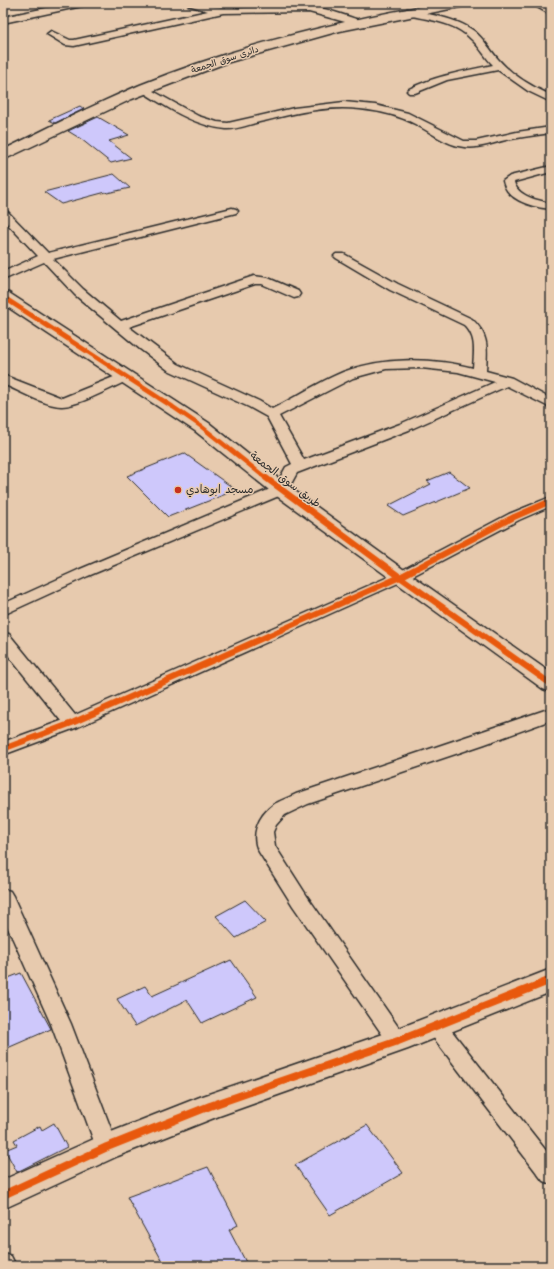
<svg xmlns="http://www.w3.org/2000/svg" width="554" height="1269" font-family="Kalam,'Playpen Sans Arabic',sans-serif">
  <style>
    .building { fill: #cec8fb; stroke: #2b2b2b }
    .lines { fill: none; stroke-linecap: round; stroke-linejoin: round }
    .street-casing { stroke: #2b2b2b; stroke-width: 3 }
    .secondary-casing { stroke: #2b2b2b; stroke-width: 3 }
    .street { fill: #e7caae; fill-rule: evenodd }
    .secondary { fill: #e7caae; fill-rule: evenodd }
    .cycleway-far2-casing { stroke: #e7caae; stroke-width: 6 }
    .cycleway-far1-casing { stroke: #e7caae; stroke-width: 8 }
    .cycleway-casing { stroke: #e7caae; stroke-width: 10 }
    .cycleway-far2 { stroke: #e8590c; stroke-width: 4.5 }
    .cycleway-far1 { stroke: #e8590c; stroke-width: 6 }
    .cycleway { stroke: #e8590c; stroke-width: 8 }
    .poi-dot { fill: #c8321e; stroke: #e7caae; stroke-width: 1.5 }
    .labels { text-anchor: middle; dominant-baseline: central; stroke-width: 3; stroke-linejoin: round; paint-order: stroke }
    .far-street-label { font-size: 9px; fill: #2b2b2b; stroke: #e7caae }
    .street-label { font-size: 11px; fill: #2b2b2b; stroke: #e7caae }
    .poi-label { font-size: 11px; fill: #2b2b2b; stroke: #e7caae; text-anchor: start }
  </style>
  <rect width="100%" height="100%" fill="#e7caae"/>
  <filter id="ink" filterUnits="userSpaceOnUse"><feTurbulence type="fractalNoise" baseFrequency=".025" numOctaves="2"/><feDisplacementMap in="SourceGraphic" scale="8" xChannelSelector="R" yChannelSelector="G"/><feConvolveMatrix kernelMatrix="1 2 1 2 8 2 1 2 1" color-interpolation-filters="sRGB"/></filter>
  <g filter="url(#ink)">
    <g class="building">
      <path d="M80,106L84,109L55,123L49,120Z"/>
      <path d="M98,117L129,135L109,141L131,158L111,163L81,139L68,131Z"/>
      <path d="M114,174L130,188L107,193L106,192L61,204L44,192Z"/>
      <path d="M184,453L236,490L168,517L127,476Z"/>
      <path d="M449,472L470,488L403,516L388,506L431,484L427,481Z"/>
      <path d="M245,900L266,922L236,938L216,916Z"/>
      <path d="M231,960L257,997L202,1023L187,1000L135,1026L117,999L145,986L152,996Z"/>
      <path d="M21,973L51,1029L3,1050V980Z"/>
      <path d="M54,1123L67,1147L17,1172L5,1150L17,1145L14,1140L40,1126L42,1130Z"/>
      <path d="M367,1125L403,1173L330,1215L295,1165Z"/>
      <path d="M208,1167L238,1225L229,1230L248,1266H165L127,1197Z"/>
    </g>
    <g class="lines">
      <defs>
        <g id="street">
          <path d="M70,3H86L82,6L3,23V17Z"/>
          <path d="M187,3C202,3 217,8 232,8C258,9 283,4 309,6C326,8 343,15 359,20L360,22L356,25L309,12L223,13L74,46L65,45L47,34L51,31L70,40H74L208,11L188,5Z"/>
          <path d="M530,3H541L551,9V15Z"/>
          <path d="M407,9C429,15 455,17 474,31C484,39 490,50 498,59C512,75 532,87 551,95V102L528,91L498,70L447,80L415,93H409L407,91L409,89C435,76 464,71 493,65C485,57 480,47 471,39C454,21 426,20 404,14L403,12Z"/>
          <path d="M144,86L198,116L217,122L228,123L294,108L344,102L375,105L408,113L464,141H476L517,132L551,127V133C536,135 521,137 506,140C492,143 479,149 464,147C446,145 431,132 415,124C398,115 379,111 360,109C328,105 295,113 264,121C252,123 238,130 226,129C194,126 167,107 141,91L139,89Z"/>
          <path d="M551,166V172L514,182C517,196 539,201 551,203V209C533,207 507,201 503,181L510,176Z"/>
          <path d="M232,208L236,209L238,211L236,213L53,259L83,289L121,321L254,276L268,278L298,291L300,294L298,297L294,298L262,284H255L129,327L178,364L259,401L272,409C296,397 319,382 343,372C382,357 433,357 473,368C474,351 477,337 464,325L390,290L336,258L334,256L336,254H344L398,284L472,319C490,336 487,349 486,371L512,378L551,399V408L507,386L409,430L297,473L286,493L88,576L3,615V604L78,570L275,487L286,467L292,464L267,417L249,407L168,370L140,349L75,295L44,262L3,280V272L38,256L3,219V210L7,211L48,253ZM421,368L458,372L495,382L400,424L304,460L279,416L353,378L386,369Z"/>
          <path d="M126,372L131,373L132,376L131,379C115,386 77,407 61,406C43,405 20,391 3,384V375L62,398Z"/>
          <path d="M551,497V506L519,520L405,580L78,727L3,755V742L61,721L3,649V633L9,634L75,715L395,574L509,514Z"/>
          <path d="M551,708V720L485,744L308,804L285,815L276,825L273,832L275,846L307,896L408,1041L405,1047L398,1050L391,1047L293,906L259,852C250,836 258,816 273,805C279,801 288,798 296,794Z"/>
          <path d="M3,889L10,891L13,896L71,1024L118,1147L115,1154L107,1157L99,1154L96,1147L51,1024L3,917Z"/>
          <path d="M437,1018L444,1021L551,1157V1184L543,1181L430,1033L427,1027L430,1021Z"/>
          <path d="M3,1253L11,1256L16,1266H3Z"/>
        </g>
        <g id="secondary">
          <path d="M440,3H466L464,6L460,7L340,31L226,63L132,99L3,160V150C48,128 93,105 140,85C236,46 338,21 440,3Z"/>
          <path d="M3,292L9,293L209,423L288,486L407,572L551,673V692L543,689L274,494L195,431L3,304Z"/>
          <path d="M551,969V992L408,1049L219,1116L118,1156L3,1209V1180L96,1138L200,1097L389,1032Z"/>
        </g>
      </defs>
      <use href="#street" class="street-casing"/>
      <use href="#secondary" class="secondary-casing"/>
      <use href="#street" class="street"/>
      <use href="#secondary" class="secondary"/>
      <defs>
        <path id="cycleway-far2" d="M3,297L173,407L202,427L267,479"/>
        <g id="cycleway-far1">
          <path d="M266,478L400,577L551,684"/>
          <path d="M3,749L72,723L400,577L514,517L551,501"/>
        </g>
        <path id="cycleway" d="M3,1195L107,1147L210,1106L398,1041L551,980"/>
      </defs>
      <use href="#cycleway-far2" class="cycleway-far2-casing"/>
      <use href="#cycleway-far1" class="cycleway-far1-casing"/>
      <use href="#cycleway" class="cycleway-casing"/>
      <use href="#cycleway-far2" class="cycleway-far2"/>
      <use href="#cycleway-far1" class="cycleway-far1"/>
      <use href="#cycleway" class="cycleway"/>
    </g>
  </g>
  <circle class="poi-dot" cx="178" cy="490" r="4"/>
  <g class="labels">
    <g class="far-street-label">
      <text transform="translate(225 60) rotate(-18)">دائرى سوق الجمعة</text>
    </g>
    <g class="street-label">
      <text transform="translate(285 480) rotate(37)">طريق سوق الجمعة</text>
    </g>
    <g class="poi-label">
      <text x="186" y="490">مسجد ابوهادي</text>
    </g>
  </g>
  <rect width="554" height="1269" fill="none" stroke="#e7caae" stroke-width="16"/>
  <rect x="8" y="8" width="538" height="1253" fill="none" stroke="#2b2b2b" stroke-width="1.5" filter="url(#ink)"/>
</svg>
